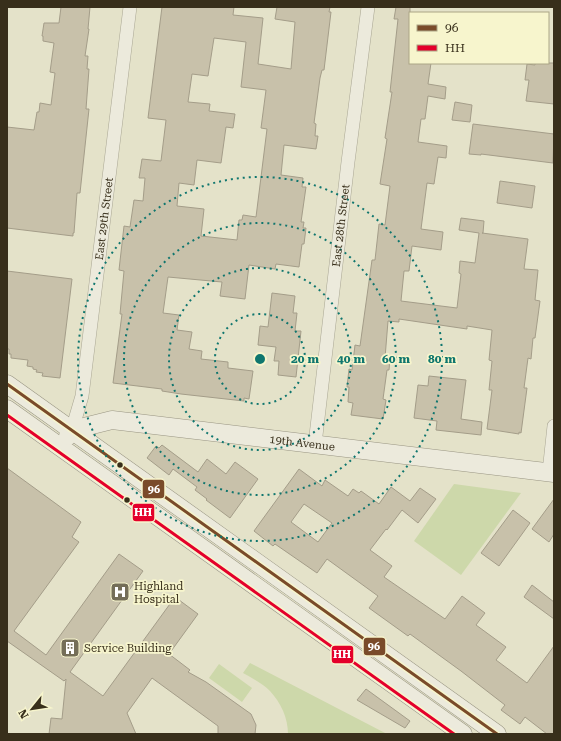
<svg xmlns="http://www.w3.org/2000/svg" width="561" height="741" font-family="'Roboto Serif',serif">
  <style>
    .green { fill: #cdd8aa }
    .building { fill: #c8c1aa; stroke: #a49d89; fill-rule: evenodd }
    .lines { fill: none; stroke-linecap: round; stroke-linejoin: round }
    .street-casing { stroke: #a9a693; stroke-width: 14 }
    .secondary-casing { stroke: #999583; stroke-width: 19 }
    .street { stroke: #eceadc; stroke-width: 13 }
    .secondary { stroke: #eceadc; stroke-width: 18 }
    .bus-1-casing { stroke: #f7f5cd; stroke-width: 6 }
    .bus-2-casing { stroke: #f7f5cd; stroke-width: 6 }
    .bus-1 { stroke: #7a4b2a; stroke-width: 3 }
    .bus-2 { stroke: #e4002b; stroke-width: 3 }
    .ring { fill: none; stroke: #0f766e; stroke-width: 2; stroke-dasharray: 2 4 }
    .bus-dot { fill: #382f1b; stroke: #f7f5cd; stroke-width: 1.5 }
    .labels { text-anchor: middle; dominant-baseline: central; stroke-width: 3.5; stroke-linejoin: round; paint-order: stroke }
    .street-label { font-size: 11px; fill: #382f1b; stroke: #f7f5cd }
    .poi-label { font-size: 11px; fill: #382f1b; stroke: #f7f5cd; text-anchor: start }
    .centre { fill: #0f766e; stroke: #f7f5cd; stroke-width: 2 }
    .ring-label { font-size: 12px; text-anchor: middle; font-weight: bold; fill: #0f766e; stroke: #f7f5cd; stroke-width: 3.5; stroke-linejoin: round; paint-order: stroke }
    .line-badge { stroke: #f7f5cd; stroke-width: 1.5 }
    .badge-label { font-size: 11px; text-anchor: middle; font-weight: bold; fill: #fff }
  </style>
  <rect width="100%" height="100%" fill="#e4e2c9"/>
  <g class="green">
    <path d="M454,484L521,493L461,575L414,541Z"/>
    <path d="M250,663L387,734H288C288,718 281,703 270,691C263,684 252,678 243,673Z"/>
    <path d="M219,664L252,688L242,702L209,678Z"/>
  </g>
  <g class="building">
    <path d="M61,7H90L88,29H89L85,56H88L87,69H89L86,109H89L80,193H77L74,233H73V236L7,228V127L34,130L37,112H39L40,103L51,105L55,73L50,72L54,43L43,41V36H42L44,23H59Z"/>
    <path d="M162,7H234L233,15L263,18L258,64L291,69L295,22L275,19L277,7H330L329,12H331L324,70H322L320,78L314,123L316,124L315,136H318L316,149L284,145L281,175L303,178L302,187H306L301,222H304L303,228H306L304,244H302L299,267L276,264L275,269L249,265L245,299L220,296L222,282L168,277L163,313L179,315L177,330L192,332L189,349L202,351L201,359L228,362V368L253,371L249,399L244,398V401L181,394L162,391V389L113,383L122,314H120L124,271L119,270L124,226L130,227L134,200L143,201L145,178H139L142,159L161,161L166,120L148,118ZM214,38L246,42L241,87L266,90L261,128L267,129L256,217L243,215L242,220H239L237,240L201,236L204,209L177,206L179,183L194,185L197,160L221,163L226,127L233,128L235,114L209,111L210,104L188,102L192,74L208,76Z"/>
    <path d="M396,7H410V63H431L428,84L446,87L445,99L428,96L425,119H421L418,142L447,146L446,158L438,157L434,184L427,183L421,229L443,232L441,250L412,246L409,271H404L401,301L457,308L461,274L459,273L460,261L475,263L479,233L459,230L461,218L484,221L483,233H482L528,239L524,269L538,270L535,300L540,301L535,338H533L531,359L528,358L524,388H527L521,433L519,432V434L487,429L492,390H489L492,361L489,360L492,330L467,326V329L399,319V322L388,321L385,358L390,359L389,370H387L383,399L386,400L383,419L351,415L353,403L348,402L349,387H347L349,369L352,370L355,345L360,346L372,260H375L379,224L385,225L390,186L380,184L387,139L385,138L392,92H390L398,19H394Z"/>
    <path d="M535,63H554V104L526,101L529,80H525L527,64L535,65Z"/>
    <path d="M455,102L472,105L470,122L452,120Z"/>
    <path d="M473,124L554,134L553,163L481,154V155L469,154Z"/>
    <path d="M500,181L535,186L532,208L497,203Z"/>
    <path d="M7,271L72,279L60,378L42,376L43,373L36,372L37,370L33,369V367L27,366L28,360L11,358V354H9V349H7Z"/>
    <path d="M272,293L295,296L293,313H297L295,331H301L296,377L278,375L279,361H274L276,347L258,345L260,326L268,327Z"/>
    <path d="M429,376L466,380L461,419L482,422L481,435L436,430L437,421L414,418L418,385L428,386Z"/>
    <path d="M162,445L198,472L207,459L226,474L235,462L258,479L230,518L206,500L207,499L195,490L197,487L173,469L169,475L147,458L156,446L159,448Z"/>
    <path d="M7,468L81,522L72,537L79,542L14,631L46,655L119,554L143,571L70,672L103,696L175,597L198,614L169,654L190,670L188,672L206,682L251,714L256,725L255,734H218V726L152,678L127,713L136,734H49L51,718L62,719L66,679L64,681L7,641Z"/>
    <path d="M299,469L322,486L325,480L348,496L353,489L359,493L361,491L379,504L391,487L410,501L420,488L436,499L418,523L402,510L387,530L386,529L370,550L392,566L384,577L445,619L462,596L485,613L476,625L506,647L496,660L527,683L554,646V734H547L525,717L520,724L501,710L505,705L461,671L410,634L408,636L369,608L378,596L327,559L317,573L275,544L273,546L254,531ZM304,504L332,523L318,542L291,522Z"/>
    <path d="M554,499V534L549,542L532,529Z"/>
    <path d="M513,510L530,523L499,566L481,553Z"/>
    <path d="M532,585L554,602V619L524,597Z"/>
    <path d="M366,689L410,721L405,728L357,700Z"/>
  </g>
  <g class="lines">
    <defs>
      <g id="street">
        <path id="s1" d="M72,430L82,396L130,7"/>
        <path id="s2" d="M315,444L348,162L368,7"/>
        <path d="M549,472L554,426"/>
      </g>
      <g id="secondary">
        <path d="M7,384L497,734"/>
        <path d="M7,409L463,734"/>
        <path id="s3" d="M68,436L72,430L112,420L554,473"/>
      </g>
    </defs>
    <use href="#street" class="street-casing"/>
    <use href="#secondary" class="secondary-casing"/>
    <use href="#street" class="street"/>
    <use href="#secondary" class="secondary"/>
    <defs>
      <path id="bus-1" d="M7,384L497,734"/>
      <path id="bus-2" d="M7,415L454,734"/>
    </defs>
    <use href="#bus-1" class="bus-1-casing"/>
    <use href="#bus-2" class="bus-2-casing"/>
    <use href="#bus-1" class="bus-1"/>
    <use href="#bus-2" class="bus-2"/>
  </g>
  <g class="ring">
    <circle cx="260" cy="359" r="45"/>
    <circle cx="260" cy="359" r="91"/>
    <circle cx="260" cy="359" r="136"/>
    <circle cx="260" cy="359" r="182"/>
  </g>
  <defs>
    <symbol id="hospital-square" viewBox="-11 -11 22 22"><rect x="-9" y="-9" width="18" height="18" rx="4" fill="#746e58" stroke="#f7f5cd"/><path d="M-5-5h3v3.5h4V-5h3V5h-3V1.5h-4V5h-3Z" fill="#fff"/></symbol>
    <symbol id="building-square" viewBox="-11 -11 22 22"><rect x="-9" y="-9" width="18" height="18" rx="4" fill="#746e58" stroke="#f7f5cd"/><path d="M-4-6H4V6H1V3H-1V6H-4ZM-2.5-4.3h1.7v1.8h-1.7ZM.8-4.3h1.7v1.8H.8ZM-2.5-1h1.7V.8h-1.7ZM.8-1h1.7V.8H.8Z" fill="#fff"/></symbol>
  </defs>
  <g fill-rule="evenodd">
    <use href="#hospital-square" x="109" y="581" width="22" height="22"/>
    <use href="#building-square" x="59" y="637" width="22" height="22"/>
  </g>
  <g class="bus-dot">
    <circle cx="120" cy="465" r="3.5"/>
    <circle cx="127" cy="500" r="3.5"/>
  </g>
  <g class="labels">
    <g class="street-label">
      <text stroke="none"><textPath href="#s1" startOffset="214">East 29th Street</textPath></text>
      <text stroke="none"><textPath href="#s2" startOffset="220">East 28th Street</textPath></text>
      <text stroke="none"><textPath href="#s3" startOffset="240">19th Avenue</textPath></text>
    </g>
    <g class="poi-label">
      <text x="134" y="586">Highland<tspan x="134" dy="13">Hospital</tspan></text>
      <text x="84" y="648">Service Building</text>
    </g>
  </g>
  <circle cx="260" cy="359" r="6" class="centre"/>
  <g class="ring-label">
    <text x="305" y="363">20 m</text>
    <text x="351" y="363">40 m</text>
    <text x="396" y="363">60 m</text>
    <text x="442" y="363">80 m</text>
  </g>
  <g class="line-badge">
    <rect x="142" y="479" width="23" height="20" rx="4" fill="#7a4b2a"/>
    <rect x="132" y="503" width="23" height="19" rx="4" fill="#e4002b"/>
    <rect x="363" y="637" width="23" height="19" rx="4" fill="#7a4b2a"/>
    <rect x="331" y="645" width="23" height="19" rx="4" fill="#e4002b"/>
  </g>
  <g class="badge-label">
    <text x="154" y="493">96</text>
    <text x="143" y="516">HH</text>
    <text x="374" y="650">96</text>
    <text x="342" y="658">HH</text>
  </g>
  <rect width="561" height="741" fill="none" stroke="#382f1b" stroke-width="16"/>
  <rect x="409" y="12" width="140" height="52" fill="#f7f5cd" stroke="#aba686"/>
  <rect x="417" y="25" width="20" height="6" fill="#7a4b2a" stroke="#aba686"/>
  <text x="445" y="32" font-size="12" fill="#382f1b">96</text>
  <rect x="417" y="45" width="20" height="6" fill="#e4002b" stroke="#aba686"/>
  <text x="445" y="52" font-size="12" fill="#382f1b">HH</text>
  <g transform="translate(32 709) rotate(240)" stroke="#f7f5cd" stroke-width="3" paint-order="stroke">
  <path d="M0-3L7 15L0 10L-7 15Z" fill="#382f1b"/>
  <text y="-6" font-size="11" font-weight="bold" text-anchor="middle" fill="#382f1b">N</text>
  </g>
</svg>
